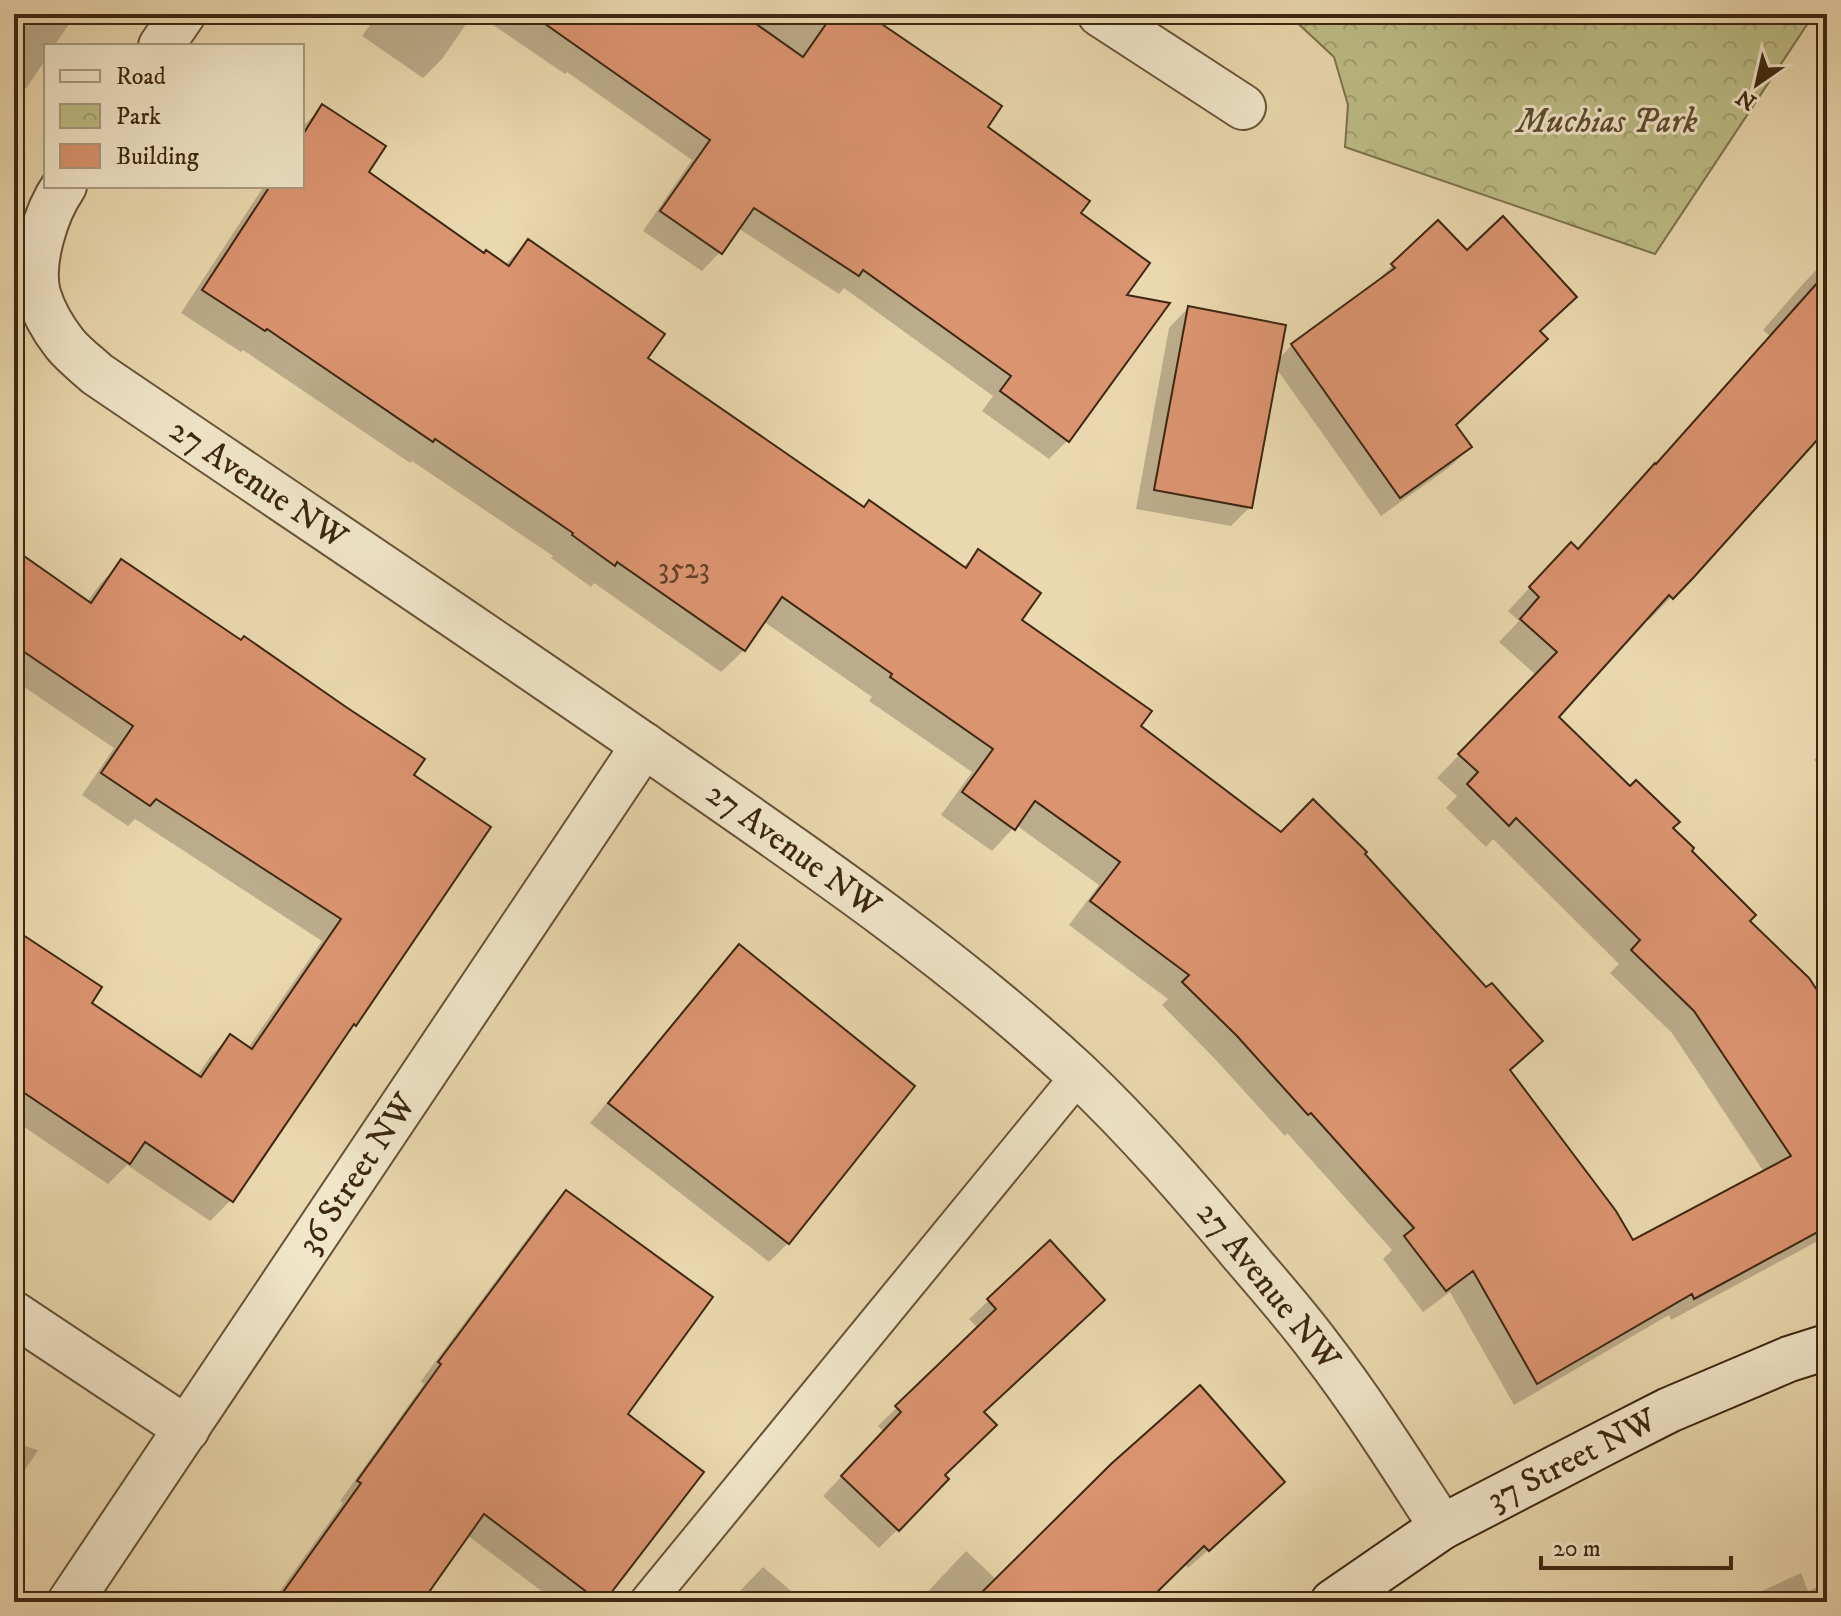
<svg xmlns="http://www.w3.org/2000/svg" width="1841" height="1616" font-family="'IM FELL DW Pica',serif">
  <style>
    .park { fill: url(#park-crowns); stroke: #7d724c; stroke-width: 2 }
    .shadow { fill: #0003 }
    .building { fill: #db9470; stroke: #3d2711; stroke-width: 2 }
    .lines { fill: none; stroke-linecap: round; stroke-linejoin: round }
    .lane-casing { stroke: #685338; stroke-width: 38 }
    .street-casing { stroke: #685338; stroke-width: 48 }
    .secondary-casing { stroke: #3d2711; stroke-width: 48 }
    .lane { stroke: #f1e6ca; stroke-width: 34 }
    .street { stroke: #f1e6ca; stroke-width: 44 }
    .secondary { stroke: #f1e6ca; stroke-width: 44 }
    .labels { text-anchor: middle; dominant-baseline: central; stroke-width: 6; stroke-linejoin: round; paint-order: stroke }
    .number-label { font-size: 30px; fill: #644229 }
    .park-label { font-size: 34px; font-style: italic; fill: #5d4c2e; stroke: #f1e6ca }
    .street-label { font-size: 34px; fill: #3d2711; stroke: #f1e6ca }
  </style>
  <defs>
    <pattern id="park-crowns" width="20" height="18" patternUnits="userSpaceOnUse" patternTransform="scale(2)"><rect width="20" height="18" fill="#bdbd86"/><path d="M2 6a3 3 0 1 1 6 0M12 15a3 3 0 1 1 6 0" fill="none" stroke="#a3a273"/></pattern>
  </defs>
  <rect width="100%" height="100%" fill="#ead8ae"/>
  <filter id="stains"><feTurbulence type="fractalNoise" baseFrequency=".0025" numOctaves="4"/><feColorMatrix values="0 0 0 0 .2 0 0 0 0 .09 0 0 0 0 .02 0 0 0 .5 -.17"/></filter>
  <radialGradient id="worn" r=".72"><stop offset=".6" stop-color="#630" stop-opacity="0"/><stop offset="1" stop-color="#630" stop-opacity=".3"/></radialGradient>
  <path class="park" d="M1282,14H1814L1655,254L1345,147L1348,105L1334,57L1290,16Z"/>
  <g class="shadow">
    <path d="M14,14H76L54,46H46V59L27,87L14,100Z"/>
    <path d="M378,14H473L442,59L423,78L362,36Z"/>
    <path d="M477,14H864L1078,213L1124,296L1067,441L1049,459L982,411L993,396L844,288L839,294L738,228L720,252L702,271L643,231L692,160L567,72L565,74Z"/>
    <path d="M323,107L366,172L483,256L505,265L528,241L645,359L863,509L962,568L979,552L1020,620L1138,727L1281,834L1363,853L1508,1071L1632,1243L1764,1172L1672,1033L1610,973L1619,964L1493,839L1486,847L1446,808L1457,796L1437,778L1536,675L1499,642L1519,621L1508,611L1549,567L1577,550L1655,465L1770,336L1763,330L1802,285L1824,262L1827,265V425L1693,575L1649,620L1646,617L1557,717L1671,828L1747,921L1827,1008V1240L1819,1246L1816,1242L1671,1320L1669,1315L1514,1405L1450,1292L1423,1312L1383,1259L1392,1250L1287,1133L1285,1136L1215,1059L1162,1005L1168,999L1069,925L1099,885L1016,825L992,851L941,815L972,772L869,701L872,697L763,621L744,650L721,672L594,583L591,587L551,558L553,556L412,461L410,463L243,350L241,352L181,313L264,186H302V127Z"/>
    <path d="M1393,265L1538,331L1454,425L1470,447L1451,466L1381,516L1276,368L1250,507L1231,526L1136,509L1169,328L1188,308L1278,360L1292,345L1374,284Z"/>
    <path d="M14,551L87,602L101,583L121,562L411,776L355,1024L344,1035L231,1200L210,1221L127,1165L108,1184L14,1120V931L89,1004L197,1076L210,1057L230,1036L248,1048L322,941L135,819L128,826L82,795L114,748L14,680Z"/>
    <path d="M1827,746V771L1814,760Z"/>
    <path d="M739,947L913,1087L788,1243L769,1262L590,1123L720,966Z"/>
    <path d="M566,1193L625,1414L602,1602H556L467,1535L419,1602H272L343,1503L340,1501L424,1384L421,1381L547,1212Z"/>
    <path d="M1050,1243L982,1412L942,1476L898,1529L879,1548L823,1496L884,1432L878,1426L978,1328L969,1319Z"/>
    <path d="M14,1443L38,1450L14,1487Z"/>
    <path d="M1264,1501L1188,1568L1184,1563L1144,1602H918L966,1551L997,1580Z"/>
    <path d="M763,1567L804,1602H729Z"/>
    <path d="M1801,1573L1808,1591L1827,1583V1602H1738Z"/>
  </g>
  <g class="building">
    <path d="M531,14H742L803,57L833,14H867L1002,106L988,127L1090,201L1081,213L1150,263L1127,295L1170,303L1069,442L1000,391L1011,376L863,270L859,276L754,208L722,254L660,211L710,140Z"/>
    <path d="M322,104L386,146L369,172L484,253L486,250L509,266L528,239L665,334L648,358L864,507L869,500L966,568L978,549L1041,593L1022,620L1152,711L1141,726L1281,832L1313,799L1367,852L1365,854L1486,987L1492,983L1543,1041L1510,1070L1616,1211L1633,1240L1791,1156L1694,1011L1631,950L1640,940L1516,818L1509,826L1467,784L1478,772L1458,754L1557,652L1520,619L1539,597L1529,587L1571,542L1578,549L1655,463L1656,464L1827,272V429L1694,577L1673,599L1669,595L1559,717L1630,786L1636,780L1680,822L1673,828L1694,848L1692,851L1756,915L1750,921L1809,978L1827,1005V1227L1694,1299L1692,1294L1537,1384L1473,1271L1446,1291L1404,1236L1414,1228L1311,1113L1308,1115L1237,1036L1182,982L1189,975L1090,901L1120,862L1035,801L1015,830L962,792L993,749L890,677L892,674L782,597L745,651L617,562L615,566L572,535L573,533L435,439L433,442L267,329L265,331L202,290L270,186H302V136Z"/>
    <path d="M1503,216L1577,297L1540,331L1548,339L1456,425L1472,447L1400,498L1291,344L1395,268L1391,264L1438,220L1467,250Z"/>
    <path d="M1188,306L1286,325L1252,508L1154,490Z"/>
    <path d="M14,549L91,603L121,559L241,640L244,636L346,707L425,759L414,775L491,827L356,1026L354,1024L233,1202L145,1142L130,1164L14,1086V929L102,987L92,1003L201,1077L230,1034L252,1049L341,919L156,799L150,806L101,773L133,726L14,645Z"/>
    <path d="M739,944L915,1086L789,1244L608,1103Z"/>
    <path d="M566,1190L713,1297L628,1414L704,1472L604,1602H600L484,1514L422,1602H276L361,1483L357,1481L441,1364L438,1362Z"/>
    <path d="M1050,1240L1105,1300L984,1412L997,1425L945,1475L949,1479L899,1531L841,1476L901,1412L895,1406L996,1309L987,1299Z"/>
    <path d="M1200,1385L1285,1482L1209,1551L1204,1546L1147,1602H972L1111,1464Z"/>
  </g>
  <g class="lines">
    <defs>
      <path id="lane" d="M647,1602L1079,1075"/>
      <g id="street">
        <path d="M1100,14L1243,107"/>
        <path d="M161,46L183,14"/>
        <path d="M64,186C46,212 30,262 38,294C43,311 54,330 65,344C74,355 86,364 97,374C293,507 490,638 684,773C820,867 956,961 1077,1073C1136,1129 1189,1190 1241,1252C1268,1284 1296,1315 1321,1349C1365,1406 1403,1467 1442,1527"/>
        <path d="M14,1314L187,1429"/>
        <path d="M70,1602L644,745"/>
      </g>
      <path id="secondary" d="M1333,1602L1442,1527L1610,1440L1669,1410L1789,1359L1827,1347"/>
    </defs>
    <use href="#lane" class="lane-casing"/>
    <use href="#street" class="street-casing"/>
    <use href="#secondary" class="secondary-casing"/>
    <use href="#lane" class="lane"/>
    <use href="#street" class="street"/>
    <use href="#secondary" class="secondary"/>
  </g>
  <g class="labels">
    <g class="number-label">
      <text x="684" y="569">3523</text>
    </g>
    <g class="park-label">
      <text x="1607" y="122">Muchias Park</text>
    </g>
    <g class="street-label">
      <text transform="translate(258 484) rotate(34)">27 Avenue NW</text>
      <text transform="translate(793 850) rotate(36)">27 Avenue NW</text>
      <text transform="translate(357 1174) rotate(-56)">36 Street NW</text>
      <text transform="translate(1268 1286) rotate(51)">27 Avenue NW</text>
      <text transform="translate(1572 1460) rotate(-27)">37 Street NW</text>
    </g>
  </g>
  <rect width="1841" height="1616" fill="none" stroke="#ead8ae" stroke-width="48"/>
  <rect x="16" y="16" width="1809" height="1584" fill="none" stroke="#3d2711" stroke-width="4"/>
  <rect x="24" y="24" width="1793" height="1568" fill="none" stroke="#3d2711" stroke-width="2"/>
  <rect x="44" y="44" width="260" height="144" fill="#f1e6ca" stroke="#a99a80" stroke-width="2"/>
  <rect x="60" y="70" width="40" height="12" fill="#f1e6ca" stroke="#a99a80" stroke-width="2"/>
  <text x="116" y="84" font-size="24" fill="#3d2711">Road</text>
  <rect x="60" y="104" width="40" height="24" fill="url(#park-crowns)" stroke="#a99a80" stroke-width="2"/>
  <text x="116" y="124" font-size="24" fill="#3d2711">Park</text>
  <rect x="60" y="144" width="40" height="24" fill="#db9470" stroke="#a99a80" stroke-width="2"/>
  <text x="116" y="164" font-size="24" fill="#3d2711">Building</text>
  <g transform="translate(1757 84) rotate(214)" stroke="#f1e6ca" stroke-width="6" paint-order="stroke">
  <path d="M0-6L14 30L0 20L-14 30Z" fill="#3d2711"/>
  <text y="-12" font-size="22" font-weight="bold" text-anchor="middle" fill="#3d2711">N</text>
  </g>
  <path d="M1541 1556v12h190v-12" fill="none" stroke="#3d2711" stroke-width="4"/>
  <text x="1553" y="1556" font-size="24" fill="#3d2711" stroke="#f1e6ca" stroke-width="6" paint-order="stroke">20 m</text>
  <rect width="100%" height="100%" filter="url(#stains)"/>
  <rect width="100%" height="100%" fill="url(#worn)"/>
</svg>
